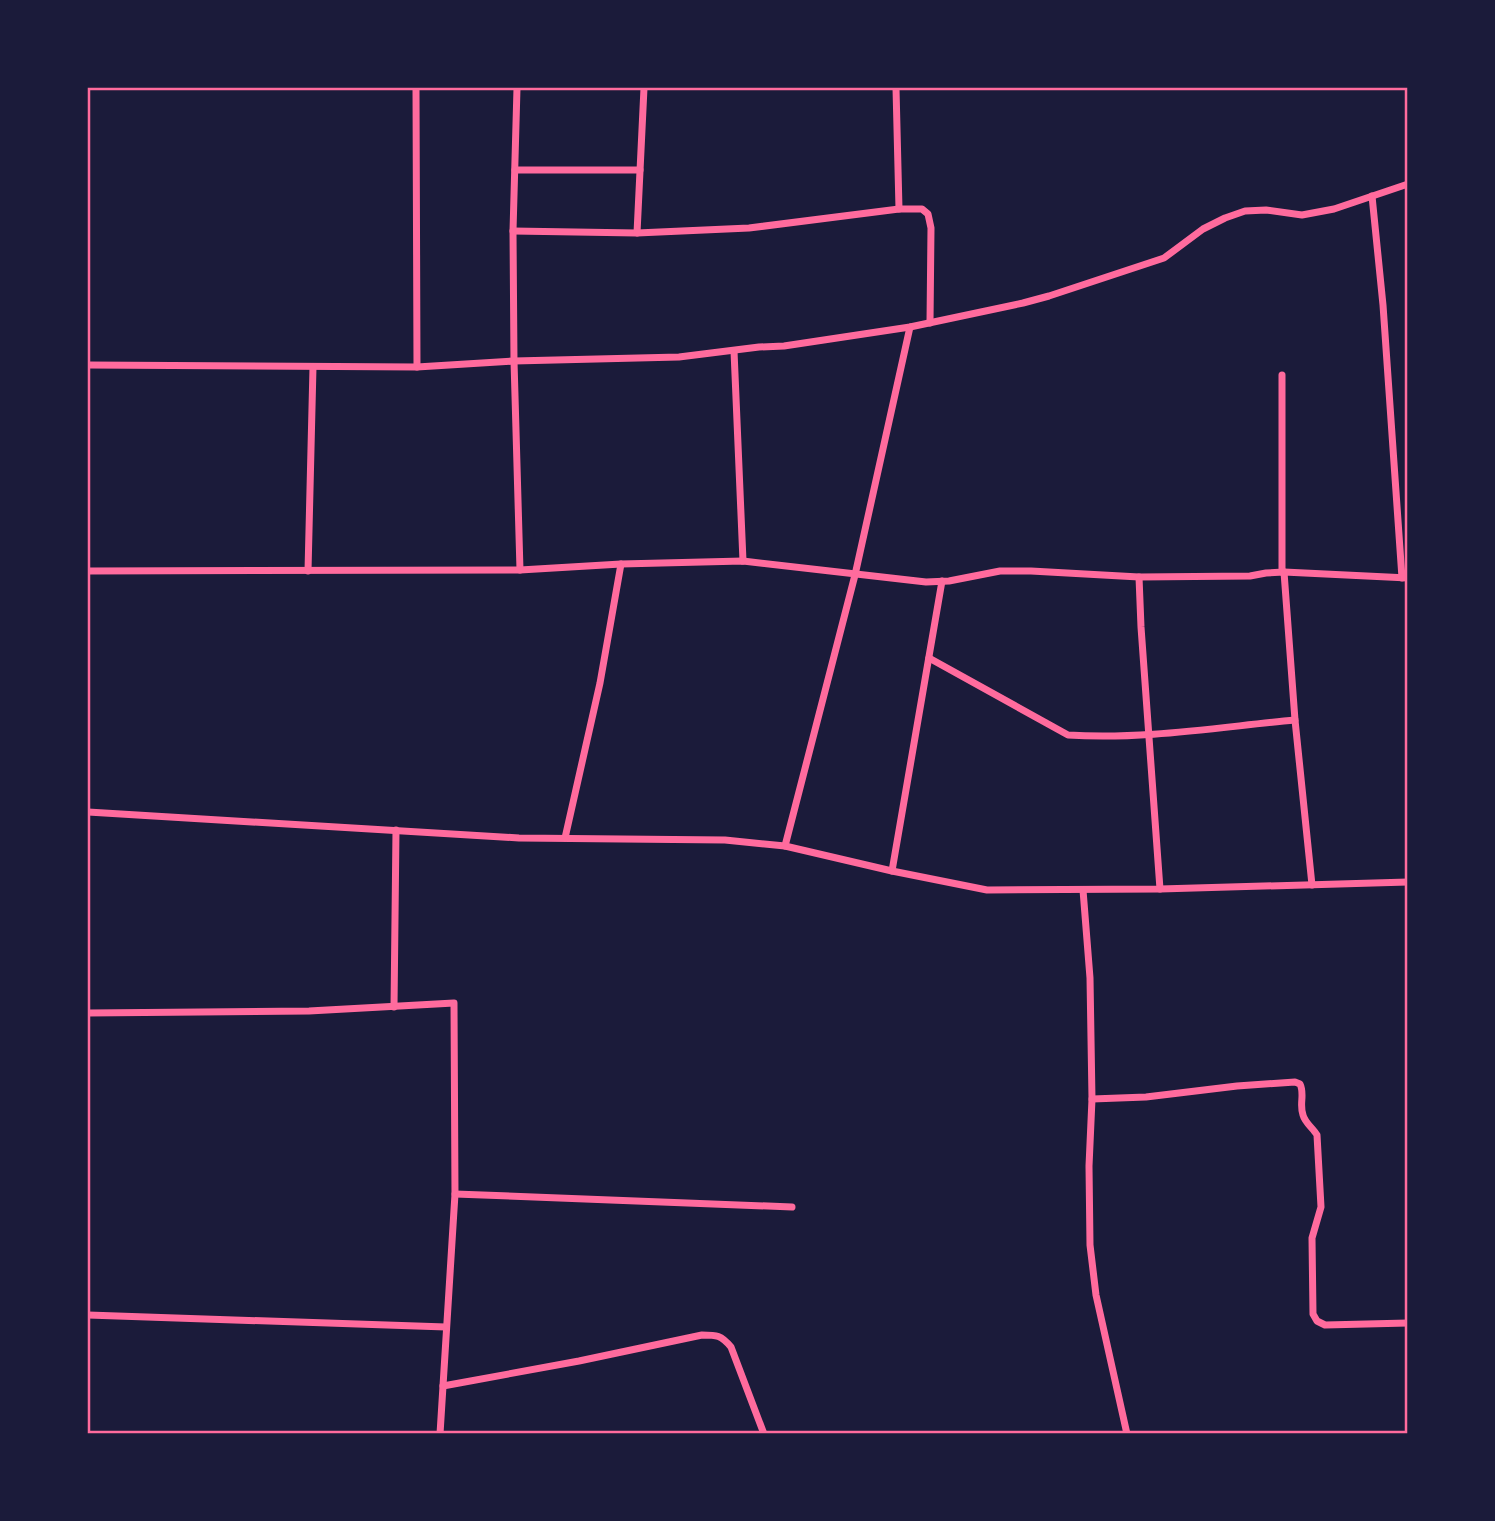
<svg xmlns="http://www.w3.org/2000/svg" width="1495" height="1521" font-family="Mulish,sans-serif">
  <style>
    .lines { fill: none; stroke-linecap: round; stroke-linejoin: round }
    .minor { stroke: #ff6b9d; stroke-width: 7 }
    .neatline { fill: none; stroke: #ff6b9d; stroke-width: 2.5 }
  </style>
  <rect width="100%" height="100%" fill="#1b1b3a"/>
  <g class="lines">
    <g class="minor">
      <path d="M416,88L417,367"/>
      <path d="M517,88L513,231L514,361L520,570"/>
      <path d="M896,88L899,209"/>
      <path d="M515,170H640"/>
      <path d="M1372,196L1383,305L1402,578"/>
      <path d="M513,231L637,233L749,228L899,209H922L928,214L931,228L930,323"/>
      <path d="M637,233L644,88"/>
      <path d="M734,351L743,561"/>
      <path d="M88,365L417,367L514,361L679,357L759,347L784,346L910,327L1023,303L1049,296L1164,258L1203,229L1225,218L1245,211L1266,210L1302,215L1334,209L1408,184"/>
      <path d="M1282,375V572"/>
      <path d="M88,571L520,570L621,564L743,561L926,582L949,581L1000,571H1031L1139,577L1250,576L1266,573L1284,572L1408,578"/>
      <path d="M308,571L313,367"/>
      <path d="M1284,572L1295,720L1312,885"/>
      <path d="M1139,577L1141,627L1160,889"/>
      <path d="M929,658L1068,735C1143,740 1220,727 1295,720"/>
      <path d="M88,812L519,838L725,840L785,846L892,871L987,890L1160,889L1408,882"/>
      <path d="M565,838L600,683L621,564"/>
      <path d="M785,846L855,575L910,327"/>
      <path d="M892,871L942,581"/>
      <path d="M1083,890L1090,978L1092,1099L1089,1166L1090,1245L1096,1295L1127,1434"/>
      <path d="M394,1007L396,830"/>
      <path d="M88,1013L309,1011L454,1003L455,1194L440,1434"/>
      <path d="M1092,1099L1146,1097L1237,1086L1295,1082L1300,1084C1305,1094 1299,1104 1303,1115C1305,1123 1313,1128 1317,1135L1321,1207L1312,1238L1313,1314L1317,1321L1325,1325L1408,1323"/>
      <path d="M455,1194L792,1207"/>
      <path d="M88,1315L446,1327"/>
      <path d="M443,1386L579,1361L702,1335C717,1335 721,1335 731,1347L764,1434"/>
    </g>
  </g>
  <rect width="1495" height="1521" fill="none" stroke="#1b1b3a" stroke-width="178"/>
  <rect x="89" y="89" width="1317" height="1343" class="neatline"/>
</svg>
